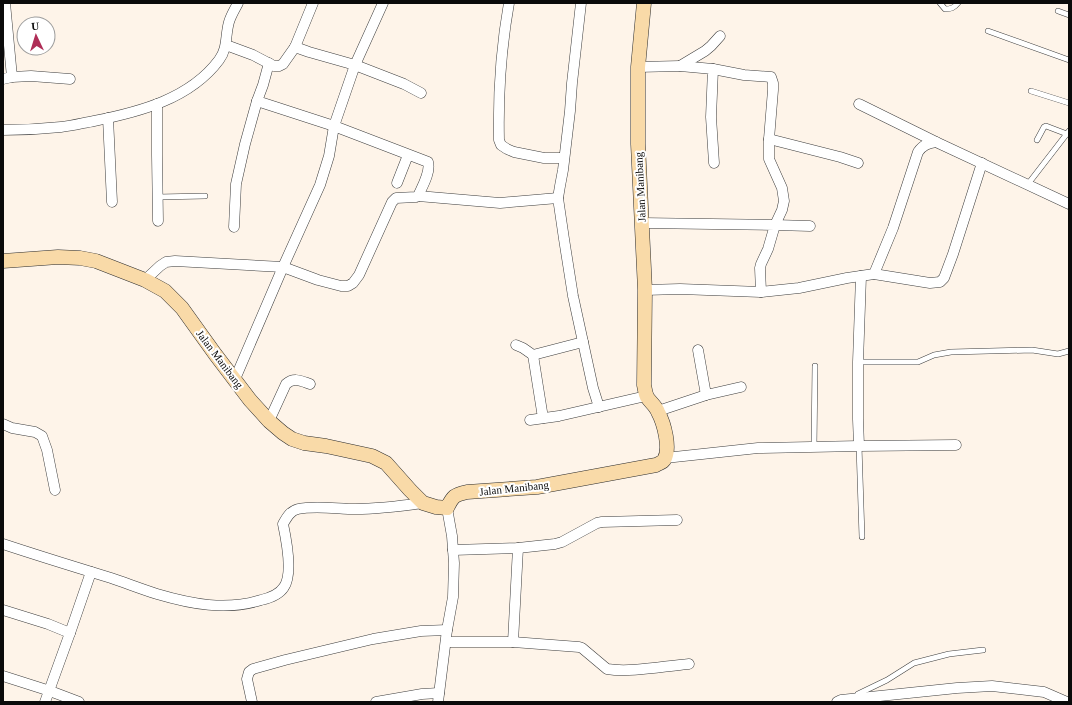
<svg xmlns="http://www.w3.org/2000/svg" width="1072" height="705" font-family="'Times New Roman',serif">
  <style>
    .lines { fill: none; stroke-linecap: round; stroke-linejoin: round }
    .lane-casing { stroke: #3d3d3d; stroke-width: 6 }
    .street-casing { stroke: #3d3d3d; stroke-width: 11 }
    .secondary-casing { stroke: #2c2c2c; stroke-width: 15 }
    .lane { stroke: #fff; stroke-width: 5 }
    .street { stroke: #fff; stroke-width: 10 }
    .secondary { stroke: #f9daa8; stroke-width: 14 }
    .labels { text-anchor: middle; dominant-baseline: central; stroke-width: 4; stroke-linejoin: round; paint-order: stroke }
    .street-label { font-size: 11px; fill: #0a0a0a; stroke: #fff }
  </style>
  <rect width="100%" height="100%" fill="#fef4e9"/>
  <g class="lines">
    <defs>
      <g id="lane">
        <path d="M940,3L945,9C951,9 954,8 958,3"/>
        <path d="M1058,11L1069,15"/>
        <path d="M988,31L1069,60"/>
        <path d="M1031,91L1069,103"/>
        <path d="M1037,140L1044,127L1046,126L1067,134"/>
        <path d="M1028,184L1069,131"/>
        <path d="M158,197L205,196"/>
        <path d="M858,362H918L934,355L951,352L1032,350L1058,354L1069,351"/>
        <path d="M859,446L862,537"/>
        <path d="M814,447L815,366"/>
        <path d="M858,694L887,680L914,663L949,654L983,650"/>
      </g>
      <g id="street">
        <path d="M509,3C501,48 498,94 499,140L501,145L507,149L514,152L544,158H564"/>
        <path d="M581,3L572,83L570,111L563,170L560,186L558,198L564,239L573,296L593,388L599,407"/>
        <path d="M226,45L253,55L274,66H279L283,64L295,47L309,52L355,65L383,3"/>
        <path d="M295,47L313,3"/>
        <path d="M680,66L705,51L711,46L720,36"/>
        <path d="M638,67L680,66L713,69L711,117L714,163"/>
        <path d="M713,69L744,75L771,77L773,83V90L769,139V159L782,188L784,201L782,210L775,225L810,226"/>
        <path d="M12,77L31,76L70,79"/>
        <path d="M3,79L12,77L5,3"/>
        <path d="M157,104V155L158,221"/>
        <path d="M859,104L936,142"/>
        <path d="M108,118L112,202"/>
        <path d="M3,130C22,130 42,129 61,127C72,126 83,123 94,121C139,112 190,99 219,60C228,48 225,36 229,22C231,15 235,9 238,3"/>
        <path d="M769,139L840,157L858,163"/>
        <path d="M397,183L408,155"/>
        <path d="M418,196L500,203L558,198"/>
        <path d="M642,223L775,225L768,249L761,264L760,268L761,292L680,289L645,290"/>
        <path d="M234,227L236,184L245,144L257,101"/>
        <path d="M874,274L930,283L940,282L944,278L953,254L982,163"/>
        <path d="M145,280L160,266L166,262L175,261L283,267L318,280L341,286H348L353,283L359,275L392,202L396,198L416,197L418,196C422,187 431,172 428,162L334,126L257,101L263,85L269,63"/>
        <path d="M761,292L799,288L847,278L874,274L893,228L918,152C923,145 928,143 936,142L1069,204"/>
        <path d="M516,345L523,348L533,355L583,342"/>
        <path d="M698,350L706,395"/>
        <path d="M533,355L543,418"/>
        <path d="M235,379L283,267L320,185L329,156L334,126L355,65L404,84L421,93"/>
        <path d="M658,411L706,395L741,387"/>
        <path d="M530,420L559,416L646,396"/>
        <path d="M269,421L286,384C294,377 301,381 310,384"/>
        <path d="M3,424L12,428L35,432L42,436L47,450L55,490"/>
        <path d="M859,446L858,419V362L861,276"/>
        <path d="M665,458L758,448L859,446L956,445"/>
        <path d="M3,544C39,556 75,567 111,578C126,583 141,589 157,594C191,604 226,611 261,600C270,598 279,595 284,587C293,574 286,538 283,524C287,517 290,511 298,509C315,505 338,509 356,509C379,509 401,506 423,503"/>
        <path d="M453,550L518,548L555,544L562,542L597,523L602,522L677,520"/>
        <path d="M3,610L48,624L70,633L45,702"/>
        <path d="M70,633L91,572"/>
        <path d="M446,642H513L579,647L582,648L607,669C630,673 664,666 689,664"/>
        <path d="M513,642L518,548"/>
        <path d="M3,676L50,691L79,702"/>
        <path d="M252,702L247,679L249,672L253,669L285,660L373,639L421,631L447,630"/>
        <path d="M376,702L422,694L439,693"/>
        <path d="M438,702L447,630L453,597L454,563L452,536L447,508"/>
        <path d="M837,702L841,700L957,688L992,686L1044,692L1067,702"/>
      </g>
      <path id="secondary" d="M3,261L58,257L80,258L96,261L145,280L165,291L182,308L215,354L250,400L269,421L283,433L292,439L304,443L326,446L372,456L386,463L410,490L423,503L436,507L447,508C453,496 454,495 467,492L537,487L656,465C659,463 662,463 664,460C671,449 664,423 658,412C656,406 650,402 647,397C645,393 645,389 644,385L645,290L638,144V67L644,3"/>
    </defs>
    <use href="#lane" class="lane-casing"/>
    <use href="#street" class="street-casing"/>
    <use href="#secondary" class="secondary-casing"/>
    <use href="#lane" class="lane"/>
    <use href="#street" class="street"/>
    <use href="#secondary" class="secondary"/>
  </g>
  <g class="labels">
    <g class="street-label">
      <text transform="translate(640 187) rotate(-93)">Jalan Manibang</text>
      <text transform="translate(220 359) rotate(53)">Jalan Manibang</text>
      <text transform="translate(514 488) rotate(-6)">Jalan Manibang</text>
    </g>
  </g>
  <rect width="1072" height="705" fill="none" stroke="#0a0a0a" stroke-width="8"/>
  <g transform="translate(36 36) rotate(356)"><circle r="19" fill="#ffffff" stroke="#9d9d9d"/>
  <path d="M0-3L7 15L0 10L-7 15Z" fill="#af2d56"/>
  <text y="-6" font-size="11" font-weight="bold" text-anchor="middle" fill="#0a0a0a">U</text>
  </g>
</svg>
